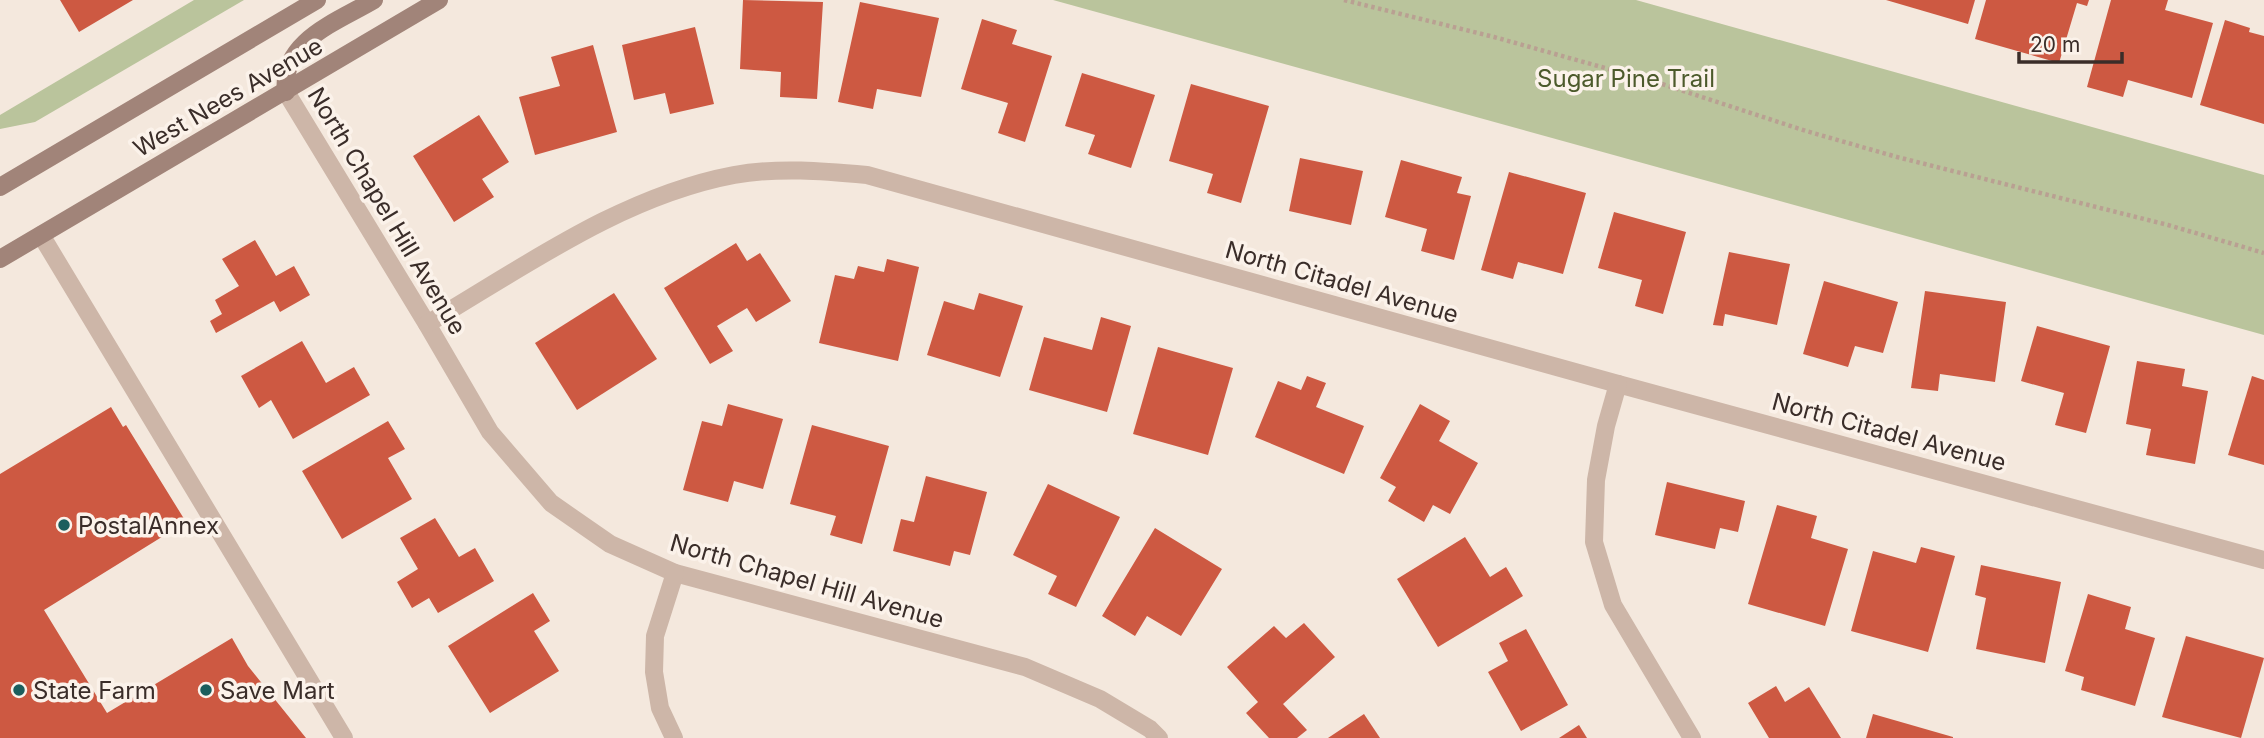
<svg xmlns="http://www.w3.org/2000/svg" width="2264" height="738" font-family="Inter,sans-serif">
  <style>
    .green { fill: #bac49c }
    .building { fill: #cd5942 }
    .lines { fill: none; stroke-linecap: round; stroke-linejoin: round }
    .path { stroke: #b9a092; stroke-width: 4.5; stroke-dasharray: 3.5 3.5; stroke-linecap: butt }
    .lane { stroke: #cdb6a8; stroke-width: 18 }
    .street { stroke: #cdb6a8; stroke-width: 18 }
    .secondary { stroke: #a18479; stroke-width: 18 }
    .poi-dot { fill: #1b5e5d; stroke: #fbf2ea; stroke-width: 2.5 }
    .labels { text-anchor: middle; dominant-baseline: central; stroke-width: 7; stroke-linejoin: round; paint-order: stroke }
    .park-label { font-size: 24px; fill: #4c5a2b; stroke: #fbf2ea }
    .street-label { font-size: 24px; fill: #3a2d29; stroke: #fbf2ea }
    .poi-label { font-size: 24px; fill: #3a2d29; stroke: #fbf2ea; text-anchor: start }
  </style>
  <rect width="100%" height="100%" fill="#f4e8dd"/>
  <g class="green">
    <path d="M194,0H244L35,122L0,129V115Z"/>
    <path d="M1053,0H1636L2264,175V335Z"/>
  </g>
  <g class="building">
    <path d="M60,0H133L79,32Z"/>
    <path d="M743,0L823,2L817,99L780,97L781,72L740,69Z"/>
    <path d="M1886,0H1975L1968,24Z"/>
    <path d="M1986,0H2089L2087,6L2077,3L2059,63L1975,39Z"/>
    <path d="M2111,0H2168L2165,10L2213,23L2192,98L2128,80L2123,97L2087,87Z"/>
    <path d="M860,2L939,18L921,97L877,89L873,109L838,102Z"/>
    <path d="M982,19L1017,30L1012,44L1052,56L1025,142L998,133L1008,103L961,89Z"/>
    <path d="M2225,20L2250,28L2249,32L2264,36V124L2200,105Z"/>
    <path d="M695,27L714,104L670,114L665,93L634,100L622,45Z"/>
    <path d="M593,45L617,132L535,155L519,97L560,86L551,57Z"/>
    <path d="M1082,73L1155,95L1131,168L1088,154L1095,135L1065,126Z"/>
    <path d="M1191,84L1269,106L1241,203L1207,193L1213,174L1169,161Z"/>
    <path d="M479,115L509,162L482,179L494,197L454,222L413,156Z"/>
    <path d="M1300,158L1363,171L1351,225L1289,211Z"/>
    <path d="M1401,160L1462,177L1457,193L1471,196L1454,260L1421,251L1427,229L1385,217Z"/>
    <path d="M1509,172L1586,193L1563,274L1518,262L1513,279L1481,270Z"/>
    <path d="M1614,212L1686,232L1663,314L1635,306L1642,280L1598,268Z"/>
    <path d="M255,240L276,276L294,266L310,295L280,312L274,301L216,333L210,321L222,314L215,300L239,286L222,259Z"/>
    <path d="M736,243L747,261L760,253L791,301L756,322L747,308L717,326L733,351L710,364L664,288Z"/>
    <path d="M1729,252L1790,264L1777,325L1725,314L1723,326L1713,325Z"/>
    <path d="M887,259L919,267L898,361L819,343L835,275L854,279L858,266L884,272Z"/>
    <path d="M1824,281L1898,302L1883,353L1855,346L1848,367L1803,354Z"/>
    <path d="M1925,291L2006,302L1995,382L1940,374L1938,391L1911,388Z"/>
    <path d="M614,293L657,359L577,410L535,343Z"/>
    <path d="M979,293L1023,306L1000,377L927,355L944,301L974,310Z"/>
    <path d="M1101,317L1131,326L1107,412L1029,390L1044,337L1092,350Z"/>
    <path d="M2037,326L2110,346L2086,433L2055,425L2064,393L2021,381Z"/>
    <path d="M302,341L326,383L354,367L370,395L293,439L271,400L259,408L241,376Z"/>
    <path d="M1158,347L1233,368L1208,455L1133,434Z"/>
    <path d="M2137,361L2185,369L2182,386L2208,391L2195,464L2146,455L2151,429L2126,424Z"/>
    <path d="M1307,376L1326,383L1316,407L1364,426L1344,474L1255,437L1278,381L1301,390Z"/>
    <path d="M2252,376L2264,380V465L2228,455Z"/>
    <path d="M728,404L783,419L763,489L734,481L728,502L683,490L702,421L722,426Z"/>
    <path d="M1420,404L1450,421L1439,441L1478,463L1450,514L1433,505L1424,522L1388,501L1396,487L1380,478Z"/>
    <path d="M111,407L123,427L126,425L186,522L44,610L107,713L232,638L248,666L306,738H0V474Z"/>
    <path d="M388,421L405,449L388,458L412,499L342,539L302,471Z"/>
    <path d="M812,425L889,446L862,544L830,535L836,516L790,504Z"/>
    <path d="M926,476L987,492L970,555L954,551L950,566L893,551L901,519L914,522Z"/>
    <path d="M1667,482L1745,501L1738,532L1720,528L1715,549L1655,535Z"/>
    <path d="M1048,484L1120,517L1076,607L1048,594L1057,576L1013,555Z"/>
    <path d="M1777,505L1817,516L1811,538L1848,549L1825,626L1748,604Z"/>
    <path d="M435,518L459,557L475,548L494,581L438,613L429,598L412,608L397,582L418,569L400,538Z"/>
    <path d="M1155,528L1222,569L1181,636L1147,616L1135,636L1102,616Z"/>
    <path d="M1465,537L1490,577L1506,567L1523,596L1438,647L1397,579Z"/>
    <path d="M1921,547L1955,556L1928,652L1851,631L1873,551L1916,563Z"/>
    <path d="M1981,565L2061,582L2045,663L1976,649L1986,598L1975,595Z"/>
    <path d="M533,593L550,621L534,631L559,671L490,713L448,646Z"/>
    <path d="M2088,594L2131,607L2125,629L2155,638L2135,706L2081,690L2084,677L2065,671Z"/>
    <path d="M1304,623L1335,657L1283,704L1307,730L1297,738H1269L1246,713L1258,702L1227,667L1274,626L1286,638Z"/>
    <path d="M1526,629L1568,705L1521,731L1488,672L1508,661L1499,643Z"/>
    <path d="M2186,636L2264,658L2241,738L2162,717Z"/>
    <path d="M1776,686L1785,702L1809,687L1841,738H1769L1748,703Z"/>
    <path d="M1364,714L1380,738H1328Z"/>
    <path d="M1873,714L1953,737V738H1866Z"/>
    <path d="M1579,725L1587,738H1559Z"/>
  </g>
  <g class="lines">
    <path class="path" d="M1344,0L1494,37L1659,83L1806,131L1897,157L2168,225L2264,253"/>
    <path class="lane" d="M41,235L344,738"/>
    <g class="street">
      <path d="M286,92L427,324L490,432L551,503L610,544L675,573L1025,667L1100,699L1150,729L1159,738"/>
      <path d="M427,324C524,267 622,196 734,175C779,167 823,171 867,175L1618,384L2264,560"/>
      <path d="M1618,384L1606,426L1596,480L1594,542L1613,605L1692,738"/>
      <path d="M674,738L660,708L654,672L655,636L675,573"/>
    </g>
    <g class="secondary">
      <path d="M286,92C280,41 337,22 374,0"/>
      <path d="M0,187L317,0"/>
      <path d="M0,259L439,0"/>
    </g>
  </g>
  <g class="poi-dot">
    <circle cx="64" cy="525" r="7"/>
    <circle cx="19" cy="690" r="7"/>
    <circle cx="206" cy="690" r="7"/>
  </g>
  <g class="labels">
    <g class="park-label">
      <text x="1626" y="78">Sugar Pine Trail</text>
    </g>
    <g class="street-label">
      <text transform="translate(228 97) rotate(-30)">West Nees Avenue</text>
      <text transform="translate(387 211) rotate(59)">North Chapel Hill Avenue</text>
      <text transform="translate(1342 282) rotate(16)">North Citadel Avenue</text>
      <text transform="translate(1889 432) rotate(15)">North Citadel Avenue</text>
      <text transform="translate(807 581) rotate(16)">North Chapel Hill Avenue</text>
    </g>
    <g class="poi-label">
      <text x="78" y="525">PostalAnnex</text>
      <text x="33" y="690">State Farm</text>
      <text x="220" y="690">Save Mart</text>
    </g>
  </g>
  <path d="M2019 52v10h103v-10" fill="none" stroke="#3a2d29" stroke-width="3.5"/>
  <text x="2030" y="52" font-size="21" fill="#3a2d29" stroke="#fbf2ea" stroke-width="5" paint-order="stroke">20 m</text>
</svg>
